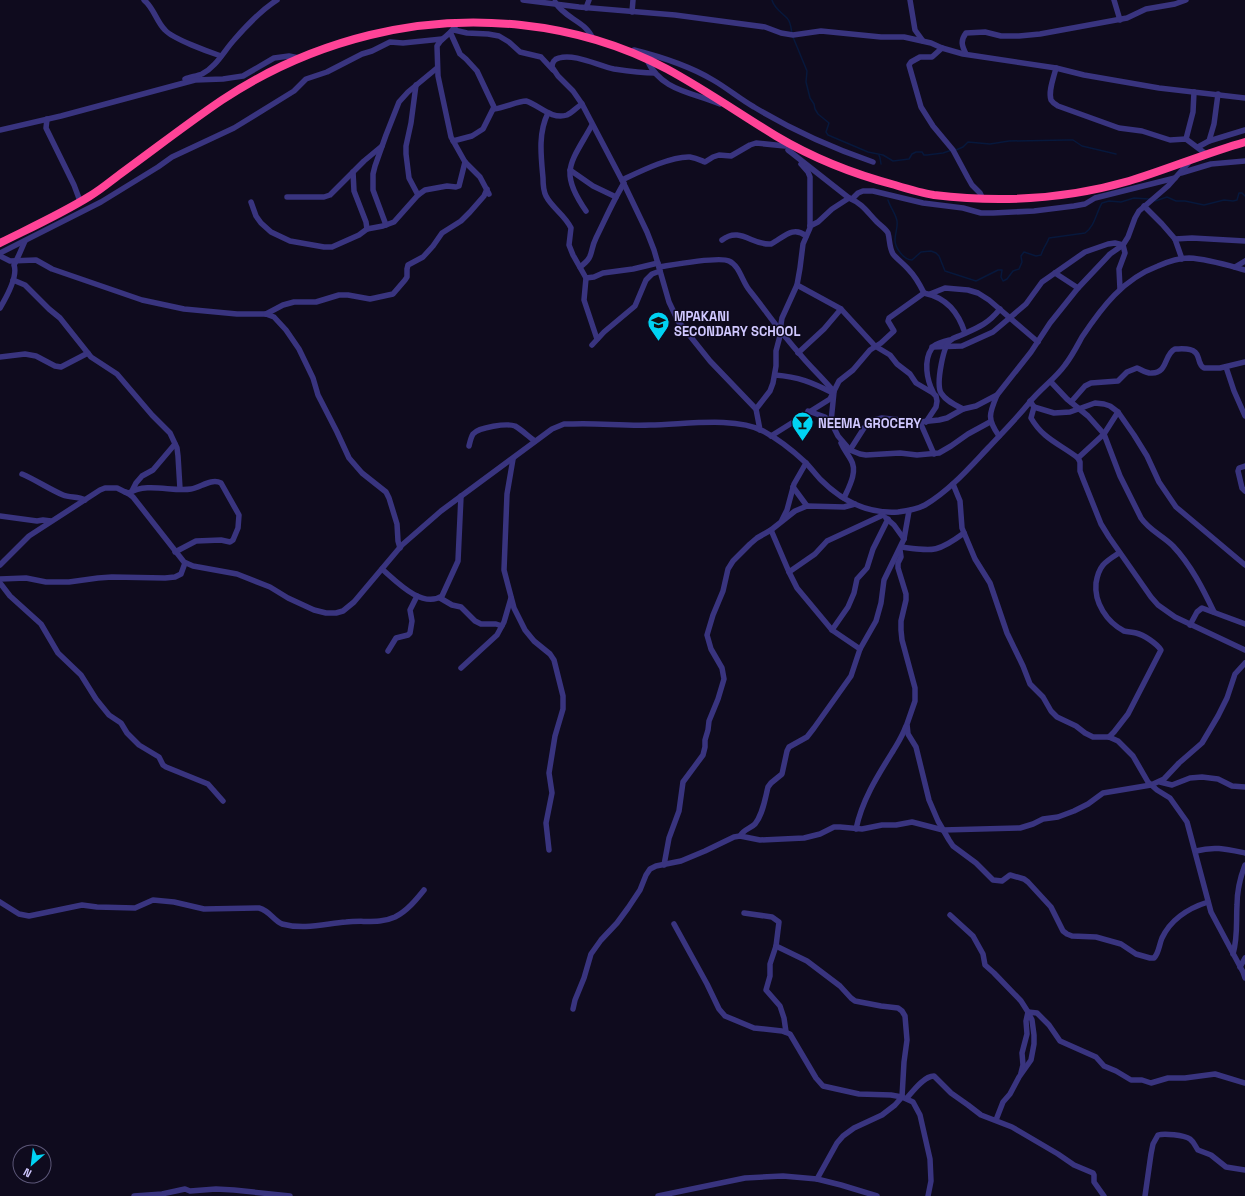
<svg xmlns="http://www.w3.org/2000/svg" width="1245" height="1196" font-family="'Space Grotesk',sans-serif">
  <style>
    .lines { fill: none; stroke-linecap: round; stroke-linejoin: round }
    .stream { stroke: #07183c; stroke-width: 1.5 }
    .minor { stroke: #39347f; stroke-width: 5.5 }
    .highway { stroke: #ff4397; stroke-width: 8 }
    .labels { text-anchor: middle; dominant-baseline: central; stroke-width: 3; stroke-linejoin: round; paint-order: stroke }
    .poi-label { font-size: 13px; font-weight: bold; fill: #d0c8ff; stroke: #0f0b1e; text-anchor: start }
  </style>
  <rect width="100%" height="100%" fill="#0f0b1e"/>
  <g class="lines">
    <g class="stream">
      <path d="M772,0C774,8 781,12 787,18C791,22 791,28 792,34"/>
      <path d="M793,37L807,71L806,82L810,98L814,104L815,109L818,114L829,123L826,132L828,135L868,152L883,155L893,161L909,159L912,154L916,152H922L924,155H927L943,153L952,150"/>
      <path d="M956,150L963,147L968,142L990,144L1009,141L1067,140H1073L1082,146L1116,154"/>
      <path d="M879,155L880,158L881,164"/>
      <path d="M1154,199L1155,201L1167,197L1176,201H1185L1204,205L1224,200L1233,201L1237,200L1239,193H1242L1245,196"/>
      <path d="M888,200C890,207 896,214 897,221C898,228 895,233 895,240C895,248 904,260 912,260L921,252L931,251L936,253L939,256L945,271L976,281L998,270H1002L1001,277L1003,281L1007,279L1013,271L1019,269L1022,262L1021,256L1024,252L1036,256L1041,255C1043,248 1047,244 1049,238L1085,233C1095,226 1096,213 1102,203L1109,201L1121,202L1134,198L1149,199"/>
    </g>
    <g class="minor">
      <path d="M144,0C154,8 156,21 165,30C173,39 209,52 221,56"/>
      <path d="M523,0L579,7L675,15L765,27L781,33L793,35L821,31L881,37H904L931,43L942,48L963,54L1056,68L1084,75L1159,88L1245,98"/>
      <path d="M910,0L915,30L923,41"/>
      <path d="M1114,0L1120,20"/>
      <path d="M555,2C565,19 586,21 593,39"/>
      <path d="M586,8L589,0"/>
      <path d="M632,12L633,0"/>
      <path d="M457,23C451,36 443,35 437,46L438,76L451,137L465,162L480,177L489,194"/>
      <path d="M454,30L467,33L488,34L499,36L509,42L520,52L541,57L553,70"/>
      <path d="M451,34L460,54L466,59L477,71L494,107L483,129L472,136L453,141"/>
      <path d="M942,48L932,57H920L911,62L909,65L921,107L933,126L953,150L968,178L972,185L980,193L983,199"/>
      <path d="M634,50C662,57 688,65 713,80C727,88 740,99 754,107C792,130 832,148 873,162"/>
      <path d="M966,54C962,46 960,41 966,33L985,32L1001,36H1019L1040,34L1127,18L1146,9L1175,4L1186,0"/>
      <path d="M647,60C661,91 692,92 720,104"/>
      <path d="M1056,68C1054,77 1048,91 1051,100C1053,103 1056,105 1058,106L1119,128L1142,131L1170,140L1186,139L1206,154"/>
      <path d="M655,73C641,73 627,71 614,69C599,66 574,53 559,58C554,59 552,63 552,67L558,76L573,91L582,104L625,186L647,232L654,250L669,302L678,321L710,361L756,409L760,430"/>
      <path d="M185,79C190,77 197,76 202,74C216,67 224,51 234,40C247,25 260,11 277,0"/>
      <path d="M416,85L411,123L406,146V154L409,178L418,195"/>
      <path d="M494,109C504,108 518,101 526,101C539,105 551,120 567,115C572,113 577,107 582,104"/>
      <path d="M548,113C538,133 541,156 543,178C543,184 543,190 546,196C552,208 565,215 571,228L569,245L573,255L586,278L584,300L597,339"/>
      <path d="M47,119L46,128L74,185L80,201"/>
      <path d="M0,130L61,116L195,80L223,79L243,76L274,58L289,56L299,58"/>
      <path d="M1186,139L1193,112L1194,92"/>
      <path d="M1209,141L1214,124L1218,94"/>
      <path d="M1198,147L1209,141L1245,130"/>
      <path d="M788,150L849,198C863,204 867,212 877,222C880,225 886,229 888,233C890,240 889,247 893,254C898,260 904,264 909,270C916,277 920,285 924,293C947,298 958,312 965,333"/>
      <path d="M570,170L593,186L616,197"/>
      <path d="M1181,173L1211,164L1245,161"/>
      <path d="M622,180C639,172 671,156 690,157C696,158 700,160 705,162L713,157L719,155L731,156L750,145L756,143L785,146"/>
      <path d="M287,197H324L330,195L364,161L382,146"/>
      <path d="M852,199L858,193L863,191H873L923,203L963,208L981,213H993L1034,211L1074,206L1085,204L1095,198L1175,178"/>
      <path d="M251,202L256,216L261,223L271,232L290,241L324,247H332L359,235L367,229L366,222L354,191L353,172"/>
      <path d="M1144,206L1162,224L1175,239L1182,259"/>
      <path d="M586,211C558,171 571,163 592,125"/>
      <path d="M386,225L373,190V174L375,166L386,135L399,102L408,92L437,68"/>
      <path d="M810,226L818,222L832,209L849,198"/>
      <path d="M367,229L383,226L394,222L418,195L425,190L447,186L456,187L459,186L465,162"/>
      <path d="M1175,239L1192,238L1245,241"/>
      <path d="M722,240C740,226 753,246 771,244C783,238 793,225 806,236"/>
      <path d="M0,253L101,202L158,167L172,157L234,128L294,91L306,79L327,72L362,54L372,51L390,42L403,43L442,39"/>
      <path d="M0,256L10,261L36,260L52,269L142,300L184,309L237,314H266L274,317L286,330L299,349L313,378L318,395L337,432L349,458L362,473L386,492L389,498L397,524L398,541L400,548"/>
      <path d="M580,267C595,256 589,252 596,238C605,220 613,201 624,183"/>
      <path d="M659,267C672,265 719,256 729,261C740,266 742,282 750,291C766,311 781,333 799,353C810,367 823,378 834,392L831,422"/>
      <path d="M1235,267L1245,261"/>
      <path d="M1055,273L1078,288"/>
      <path d="M586,278L594,277L603,273L633,269L658,263"/>
      <path d="M13,280L25,285L49,309L60,318L91,357L117,374L152,415L170,433L177,448L178,456L180,489"/>
      <path d="M797,285L841,309L875,346L890,355L897,364L910,374L916,383L933,393L936,396L937,401L936,407L926,422"/>
      <path d="M930,294L945,288L968,290L978,293L989,300L1038,342"/>
      <path d="M0,308C6,298 18,276 14,265L18,257L25,241"/>
      <path d="M266,314L283,305L294,302H316L339,295H348L370,299L393,294L405,280L407,277V269L408,265L423,257L433,246L442,233L461,221L470,212L484,196L487,189"/>
      <path d="M780,330L782,318L797,285L800,268L803,244L810,228V177L808,172L801,164"/>
      <path d="M592,345L604,332L635,306L646,280L652,274L660,271"/>
      <path d="M932,347L962,346L993,332L1026,304L1042,282L1085,252L1108,244L1115,243L1123,245L1125,253L1119,269L1120,289"/>
      <path d="M798,353L824,329L841,309"/>
      <path d="M0,357L25,354L36,356L55,366L61,367L88,353"/>
      <path d="M1226,367L1234,391L1245,416"/>
      <path d="M775,375C799,377 811,382 833,393"/>
      <path d="M1051,382L1067,399L1088,416L1104,434L1120,476L1141,518C1149,530 1163,536 1173,546C1191,565 1203,589 1214,612"/>
      <path d="M933,392C927,380 923,361 932,348C935,343 944,342 949,340"/>
      <path d="M997,395C989,414 987,419 999,436"/>
      <path d="M1030,401L1034,407L1031,418C1043,439 1060,444 1078,458L1080,462V471L1083,479L1101,524L1109,537L1151,597L1158,605L1175,617L1245,650"/>
      <path d="M1071,402L1085,386L1091,383L1118,381L1127,372L1137,368C1142,370 1147,374 1152,373C1168,373 1164,354 1175,349C1183,349 1195,347 1198,357C1200,362 1199,365 1204,368H1220L1245,362"/>
      <path d="M1034,407L1054,413L1070,412L1095,403L1104,404L1110,406L1118,412L1134,435L1147,456L1159,482L1176,507L1245,565"/>
      <path d="M756,409L770,391L773,383L776,366V351L781,332"/>
      <path d="M963,409C955,405 946,401 941,393C936,384 943,345 951,340C953,338 957,337 959,336C977,328 987,325 1000,309"/>
      <path d="M808,411L825,417L831,422L838,436L850,450L860,454L866,455L900,453L917,455L939,453L951,446L968,434L990,422"/>
      <path d="M920,422L934,454"/>
      <path d="M771,436L830,399L839,381L853,370L870,350L881,343L894,331L888,321L889,318L924,293"/>
      <path d="M841,443C844,450 848,454 851,460C858,471 849,487 844,498"/>
      <path d="M469,446C470,442 471,437 473,434C479,427 507,423 515,426C522,430 529,437 535,441"/>
      <path d="M850,450L864,428L870,421L882,418L920,422L939,420L947,418L963,409L976,406L997,395L1031,352L1050,323L1078,288L1110,254L1123,245L1128,237L1135,218L1139,211L1168,186L1191,160"/>
      <path d="M1078,458L1104,434L1118,412"/>
      <path d="M513,459L507,494L504,570L514,608L525,630L534,641L550,654L554,660L563,696V709L555,736L549,773L552,793L546,823L549,850"/>
      <path d="M1245,466L1239,468L1238,471L1242,488L1245,491"/>
      <path d="M22,474C36,480 49,489 63,495C70,498 78,496 85,500"/>
      <path d="M953,484L960,501L962,528L975,559L990,583L1007,633L1023,666L1030,684L1043,697L1051,711L1057,717L1076,726L1085,733L1093,737H1109L1118,741L1133,756L1148,782L1157,790L1170,798L1187,822L1211,912L1243,972L1245,978"/>
      <path d="M793,487L807,506"/>
      <path d="M132,491L136,483L142,476L153,470L175,444"/>
      <path d="M125,492L129,493C147,482 172,492 191,489C200,488 211,478 221,483L239,515L238,528L233,540L230,542L221,540L196,541L175,552"/>
      <path d="M0,516L37,521L43,520L51,521"/>
      <path d="M886,518L894,525L904,539"/>
      <path d="M782,520L787,510L794,484L806,463"/>
      <path d="M771,530L789,572L797,588L832,630L860,649"/>
      <path d="M901,547C933,551 937,553 964,533"/>
      <path d="M900,550L901,557L898,563V568L906,594V600L901,621V630L902,640L915,688V701L907,724L908,734L916,747L929,800L938,821L949,840L953,846L976,863L993,880L1002,881L1010,875L1024,879L1028,882L1051,907L1063,931L1067,934L1072,936L1096,937L1121,944L1136,954L1150,958H1154C1159,953 1159,945 1162,938C1171,919 1189,908 1208,902"/>
      <path d="M0,565L29,536L100,490L105,488H117L129,494L133,497L184,562L193,566L237,574L270,587L288,598L314,610L326,613H336L343,611L354,602L402,545L441,511L552,429L564,424H573C598,423 624,426 650,425C682,425 734,416 763,431C778,439 792,450 805,462C811,468 816,475 821,480C842,501 868,514 898,512C907,511 916,510 925,505C949,491 969,468 988,448C1002,433 1016,419 1029,403C1040,389 1055,379 1065,365C1072,356 1077,346 1082,337C1102,307 1123,279 1158,266C1167,262 1179,258 1189,258C1208,259 1227,265 1245,270"/>
      <path d="M382,569C396,581 422,609 442,596L458,561L461,496"/>
      <path d="M789,572L815,554L827,541L883,515"/>
      <path d="M0,579L26,578L46,582H69L98,578L112,577L165,578L175,577L181,574L185,563"/>
      <path d="M0,583L10,596L41,624L58,653L81,675L96,699L109,715L121,723L127,733L139,745L159,757L163,765L166,767L208,784L223,801"/>
      <path d="M440,598L452,605L461,607L475,621L481,624H496L502,626"/>
      <path d="M1190,625L1197,612L1202,608L1245,624"/>
      <path d="M832,630L848,607L854,593L857,579L867,568L873,549L888,519"/>
      <path d="M388,651L396,638L408,635L410,633L412,621L410,610L417,596"/>
      <path d="M461,668L497,635L504,622L511,598"/>
      <path d="M1109,737L1114,732L1128,714L1161,650C1156,643 1144,635 1136,633C1132,632 1128,632 1124,631C1107,622 1094,603 1096,583C1099,565 1105,562 1119,553"/>
      <path d="M1160,782L1172,785L1190,778L1202,777L1218,779L1232,786L1245,787"/>
      <path d="M856,829C862,800 878,775 893,751C899,741 902,737 906,726"/>
      <path d="M740,836C744,829 750,829 755,824C763,814 765,799 768,787L771,783L782,774L787,751L789,747L807,737L814,728L851,676L860,649L876,621L881,603L884,580L904,539L909,511"/>
      <path d="M1196,851C1214,846 1226,849 1245,853"/>
      <path d="M664,865L669,838L679,811L683,782L703,755L705,747V740L708,730L709,721L718,699L724,679L722,668L711,649L707,635L713,615L723,591L728,569L733,561L750,544L757,538L771,530L795,511L807,506L844,507L855,504"/>
      <path d="M0,902L19,914L29,916L82,905L97,907L135,908L153,900L174,902L204,909L259,908C270,911 273,920 282,924C304,930 324,924 346,922C362,920 380,924 395,917C407,911 416,900 424,890"/>
      <path d="M744,913L772,917L779,922L776,946L770,964V976L766,990L780,1006L784,1018L786,1032"/>
      <path d="M950,915L973,936L983,954L985,965L994,973L1021,1001L1028,1012L1032,1020L1034,1035V1044L1031,1060L1019,1077L1010,1094L1003,1102L996,1120"/>
      <path d="M674,924L707,984L719,1009L725,1016L754,1028L782,1031L790,1034L816,1078L823,1086L859,1094L891,1095L902,1097L913,1102L920,1115L930,1159L931,1181L928,1196"/>
      <path d="M776,946L807,961L840,986L851,998L855,1001L881,1006L898,1008L902,1011L905,1016L907,1040L904,1062L902,1097L895,1105L882,1115L854,1128L843,1136L837,1143L817,1179"/>
      <path d="M1233,954C1238,937 1236,922 1237,905C1237,891 1240,878 1245,865"/>
      <path d="M1240,967L1245,958"/>
      <path d="M573,1009L575,1000L584,978L591,954L601,940L617,923L628,908L640,890L646,875L650,869L656,866L681,861L705,851L734,837L740,836L760,840L804,838L820,834L834,827H840L862,829L882,825H896L912,822L943,830L1020,828L1033,824L1043,819L1058,817L1074,811L1088,804L1103,793L1151,785L1164,779L1179,763L1202,743L1218,716L1227,698L1235,674L1245,663"/>
      <path d="M1021,1073L1023,1065L1022,1053L1027,1034L1026,1021L1028,1012L1037,1013L1049,1025L1060,1041L1096,1057L1104,1066L1116,1071L1131,1080H1142L1151,1083L1168,1078H1185L1215,1074L1245,1083"/>
      <path d="M907,1098C913,1091 924,1076 934,1076L951,1093L968,1105L981,1115L1012,1127L1058,1154L1074,1165L1093,1173L1094,1175V1182L1104,1196"/>
      <path d="M134,1196L162,1194L185,1189L190,1191L216,1189L234,1190L290,1196"/>
      <path d="M658,1196L745,1178L783,1176L817,1179L841,1185L877,1196"/>
      <path d="M1145,1196L1151,1154L1153,1144L1158,1135C1164,1133 1184,1135 1190,1139C1194,1142 1195,1146 1198,1150L1211,1155L1226,1167L1245,1170"/>
    </g>
    <path class="highway" d="M0,243C30,228 61,214 90,196C102,189 112,180 123,172C156,148 188,123 222,100C267,70 317,48 370,35C467,11 577,21 667,69C704,89 740,114 776,136C813,158 853,174 895,185C908,189 921,193 934,195C999,203 1067,199 1129,181C1168,169 1206,153 1245,142"/>
  </g>
  <defs>
    <symbol id="school-pin" viewBox="-11 -11 22 30"><path d="M0 17L-7.5 6A9.5 9.5 0 1 1 7.5 6Z" fill="#00d3f3" stroke="#0f0b1e"/><path d="M0-5L7-2L0 1L-7-2ZM-4 1L0 2.5L4 1V4Q0 6-4 4Z" fill="#111"/></symbol>
    <symbol id="bar-pin" viewBox="-11 -11 22 30"><path d="M0 17L-7.5 6A9.5 9.5 0 1 1 7.5 6Z" fill="#00d3f3" stroke="#0f0b1e"/><path d="M-6-5H6L.8 .8V4.5H3.5V6h-7V4.5H-.8V.8Z" fill="#111"/></symbol>
  </defs>
  <g fill-rule="evenodd">
    <use href="#school-pin" x="646" y="310" width="25" height="34"/>
    <use href="#bar-pin" x="790" y="410" width="25" height="34"/>
  </g>
  <g class="labels">
    <g class="poi-label">
      <text x="674" y="316">MPAKANI<tspan x="674" dy="15">SECONDARY SCHOOL</tspan></text>
      <text x="818" y="423">NEEMA GROCERY</text>
    </g>
  </g>
  <g transform="translate(32 1164) rotate(208)"><circle r="19" fill="#0f0b1e" stroke="#5c5778"/>
  <path d="M0-3L7 15L0 10L-7 15Z" fill="#00d3f3"/>
  <text y="-6" font-size="11" font-weight="bold" text-anchor="middle" fill="#d0c8ff">N</text>
  </g>
</svg>
